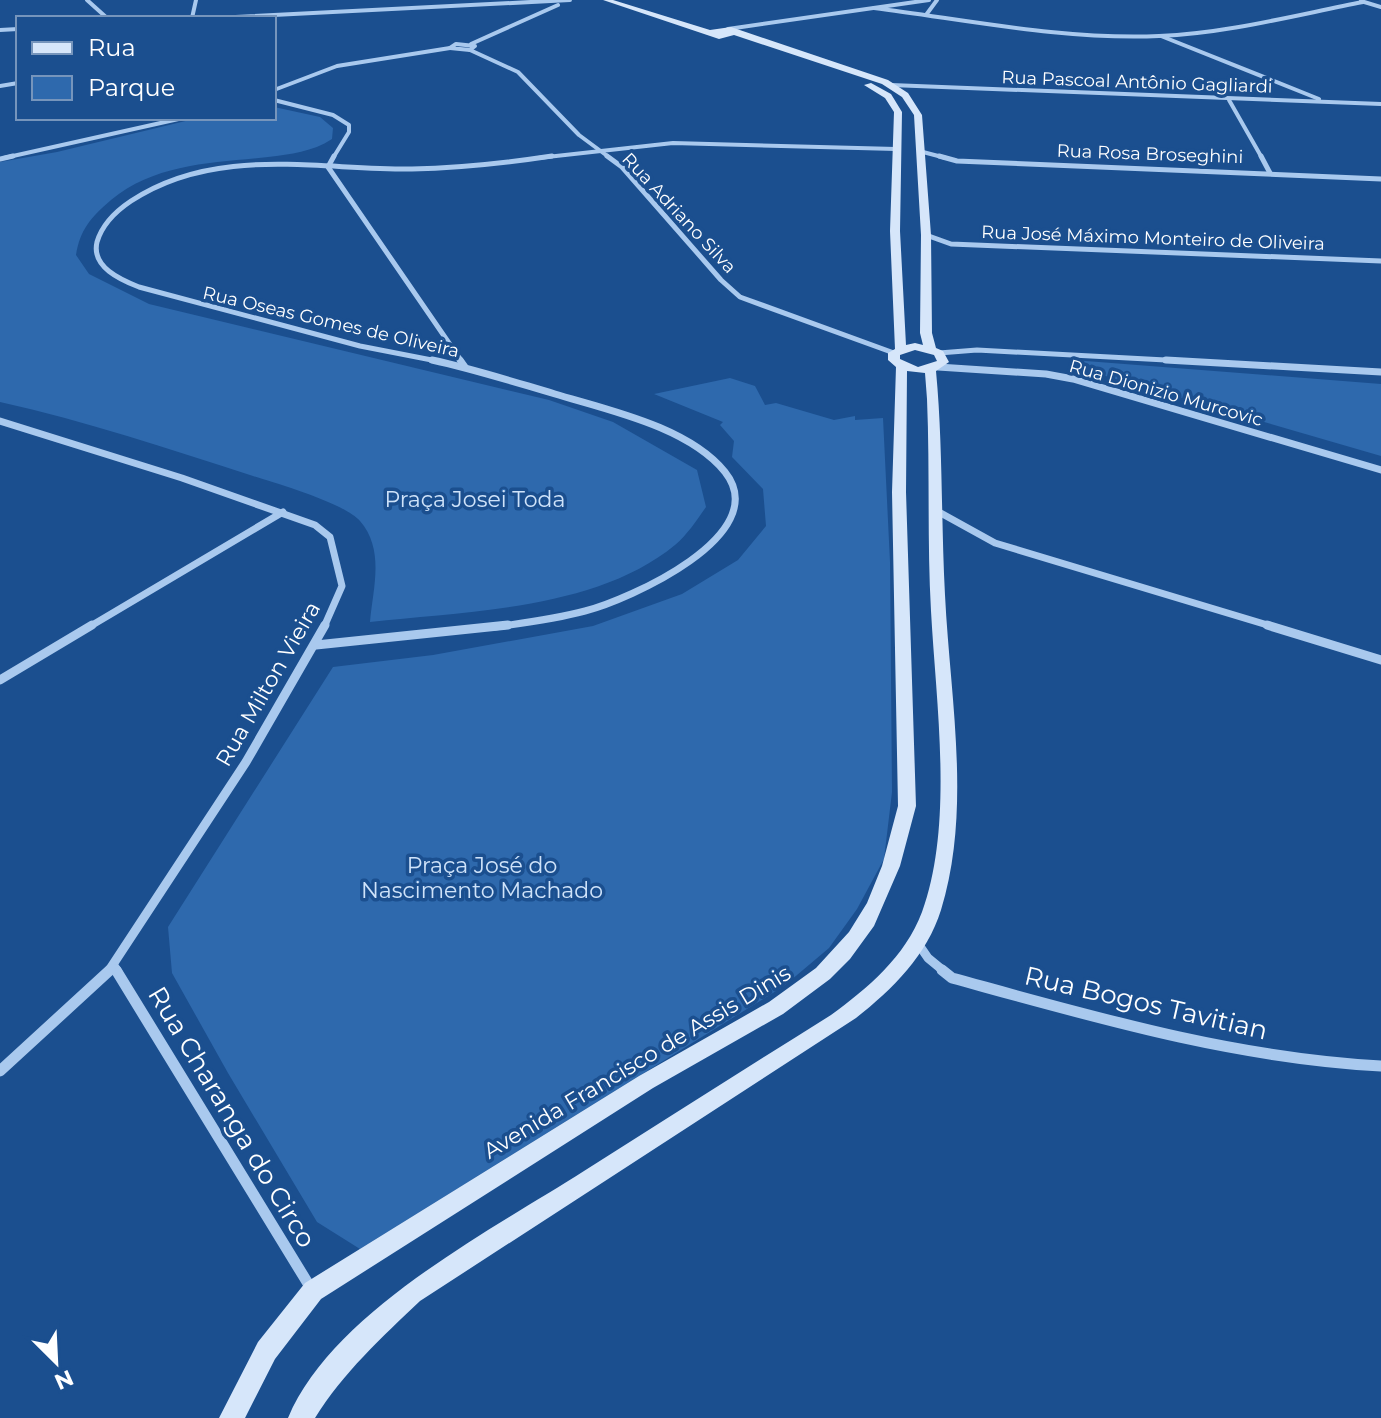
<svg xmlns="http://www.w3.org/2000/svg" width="1381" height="1418" font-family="Montserrat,sans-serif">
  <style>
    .green { fill: #2e69ad }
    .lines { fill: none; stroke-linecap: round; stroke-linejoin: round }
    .street-far4 { stroke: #a9c9ee; stroke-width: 4 }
    .street-far3 { stroke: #a9c9ee; stroke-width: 5 }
    .street-far2 { stroke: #a9c9ee; stroke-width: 7 }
    .street-far1 { stroke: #a9c9ee; stroke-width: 9 }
    .street { stroke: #a9c9ee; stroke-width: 11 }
    .secondary { fill: #d6e6fa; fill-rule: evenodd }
    .labels { text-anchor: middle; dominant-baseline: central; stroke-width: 7; stroke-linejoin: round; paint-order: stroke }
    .far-street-label { font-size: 18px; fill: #fff; stroke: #1b4f8f }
    .park-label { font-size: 22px; fill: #cfe3fa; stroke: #1b4f8f }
    .street-label { font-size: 22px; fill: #fff; stroke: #1b4f8f }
    .near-street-label { font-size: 26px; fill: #fff; stroke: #1b4f8f }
  </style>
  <rect width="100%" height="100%" fill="#1b4f8f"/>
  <g class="green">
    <path d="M274,107L320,117L333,128L332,139C312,152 291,154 268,157C212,163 156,163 111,200C91,217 80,230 76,255L89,274L149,304L549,400L613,422L697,470L706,507C697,520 687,535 675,545C596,610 467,611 370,622C373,588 385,550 360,521C344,503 278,484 253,476C169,449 86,421 0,402V162L57,152L198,118H274Z"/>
    <path d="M1073,360L1381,384V456L1078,368Z"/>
    <path d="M730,378L755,386L765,405L776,403L834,420L855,416V420L883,418L890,562L892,792L884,859L857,909L829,948L784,986L360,1249L317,1222L228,1073L172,973L168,927L333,667L433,655L593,626L682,594L738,560L766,526L763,489L732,457L734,441L720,425L723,422L654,394Z"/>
  </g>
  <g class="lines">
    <g class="street-far4">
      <path d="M87,0L107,18"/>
      <path d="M1361,1L1381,7"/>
      <path d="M874,8C968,20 1063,40 1159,36C1228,33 1296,15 1363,2"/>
      <path d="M926,15L937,0"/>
      <path d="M192,18L196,0"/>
      <path d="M215,18L570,0"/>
      <path d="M728,29L929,0"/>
      <path d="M0,30L18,29"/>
      <path d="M1161,36L1319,99"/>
      <path d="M456,44L475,46L470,50L450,48Z"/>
      <path d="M471,44L558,5"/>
      <path d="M470,50L518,72L579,135L610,158"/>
      <path d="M891,85L1381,104"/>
      <path d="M0,86L18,83"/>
      <path d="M274,90L337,66L450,48"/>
      <path d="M274,100L333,115L349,125V132L333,158"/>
      <path d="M1229,100L1262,158"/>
      <path d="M919,151L946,158"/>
      <path d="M4,158L183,118"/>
      <path d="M538,158L673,143L896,149"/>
    </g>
    <g class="street-far3">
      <path d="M334,156L328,167L462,362"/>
      <path d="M607,156L622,167L721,280L740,297L894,353"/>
      <path d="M939,156L957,161L1381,179"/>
      <path d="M1261,156L1270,173"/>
      <path d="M0,159L13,156"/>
      <path d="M926,235L951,244L1381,261"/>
      <path d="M939,353L977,350L1203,362"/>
      <path d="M442,362L360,346L139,287C121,280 91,267 97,242C102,225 116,211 131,201C216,145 317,170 412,169C459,168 506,163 552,156"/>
    </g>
    <g class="street-far2">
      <path d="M432,360C474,369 514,382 555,394C608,410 689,427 725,472C775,535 628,600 585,611C555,619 525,623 495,627"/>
      <path d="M460,360L465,367"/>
      <path d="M1166,360L1381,372"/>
      <path d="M938,367L1046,374L1073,379L1381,470"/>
      <path d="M0,421L182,478L315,525L330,537L342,586L324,627"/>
      <path d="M937,511L995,543L1274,627"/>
      <path d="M89,627L283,512"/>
    </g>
    <g class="street-far1">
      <path d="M1267,625L1381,660"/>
      <path d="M316,645L508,625"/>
      <path d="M0,680L92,625"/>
      <path d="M917,942L928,958L945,972"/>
      <path d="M114,966L118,972"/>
      <path d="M108,972L246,762L325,625"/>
    </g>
    <g class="street">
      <path d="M116,970L312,1290"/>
      <path d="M942,970L952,978C1094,1017 1233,1058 1381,1066"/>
      <path d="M0,1071L110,970"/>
    </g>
    <path class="secondary" d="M603,0H613L710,30L731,27L888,80L908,93L922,115L931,235L932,333L936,348L943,351L949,362L936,371C943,445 941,520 945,595C950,698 972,809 941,910C927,955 893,989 856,1018L420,1301C382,1337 343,1373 315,1418H288C332,1312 490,1231 584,1171C666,1119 748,1067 831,1015C868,988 905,957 922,912C954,824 936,704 931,611C927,541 930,470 927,399L925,373L907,371L906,492L916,806L900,866L874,926L850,959L830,979L783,1014L653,1088L321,1299L275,1359L245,1418H219L258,1342L305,1283L639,1076L769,1002L816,968L849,932L867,903L882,866L898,806L892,492L896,367L888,360V353L895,349L890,231L894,112L885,98L864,85L871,83L891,94L902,112L900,231L906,345L915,343L923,345L920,333L921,235L914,115L902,97L882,84L734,35L719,39ZM915,350L934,355L937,361L918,367L900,359V355Z"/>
  </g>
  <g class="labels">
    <g class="far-street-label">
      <text transform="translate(1137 82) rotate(2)">Rua Pascoal Antônio Gagliardi</text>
      <text transform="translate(1150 154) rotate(2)">Rua Rosa Broseghini</text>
      <text transform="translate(679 213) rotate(47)">Rua Adriano Silva</text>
      <text transform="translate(1153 238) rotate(2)">Rua José Máximo Monteiro de Oliveira</text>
      <text transform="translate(331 322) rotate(13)">Rua Oseas Gomes de Oliveira</text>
      <text transform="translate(1166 393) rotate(16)">Rua Dionizio Murcovic</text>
    </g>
    <g class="park-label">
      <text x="475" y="499">Praça Josei Toda</text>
      <text x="482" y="865">Praça José do<tspan x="482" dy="25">Nascimento Machado</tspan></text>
    </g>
    <g class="street-label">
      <text transform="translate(268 684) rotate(-60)">Rua Milton Vieira</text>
      <text transform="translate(637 1062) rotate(-31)">Avenida Francisco de Assis Dinis</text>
    </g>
    <g class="near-street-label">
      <text transform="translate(1146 1003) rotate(13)">Rua Bogos Tavitian</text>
      <text transform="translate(232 1117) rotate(59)">Rua Charanga do Circo</text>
    </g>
  </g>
  <rect x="16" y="16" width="260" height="104" fill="#1b4f8f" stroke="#7695bc" stroke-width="2"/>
  <rect x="32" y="42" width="40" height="12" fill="#d6e6fa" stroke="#7695bc" stroke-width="2"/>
  <text x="88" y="56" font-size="24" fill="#ffffff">Rua</text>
  <rect x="32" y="76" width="40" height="24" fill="#2e69ad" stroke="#7695bc" stroke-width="2"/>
  <text x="88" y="96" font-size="24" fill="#ffffff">Parque</text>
  <g transform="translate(56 1362) rotate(156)" stroke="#1b4f8f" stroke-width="6" paint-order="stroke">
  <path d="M0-6L14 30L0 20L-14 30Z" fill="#ffffff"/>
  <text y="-12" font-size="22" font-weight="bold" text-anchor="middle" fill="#ffffff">N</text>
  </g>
</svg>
